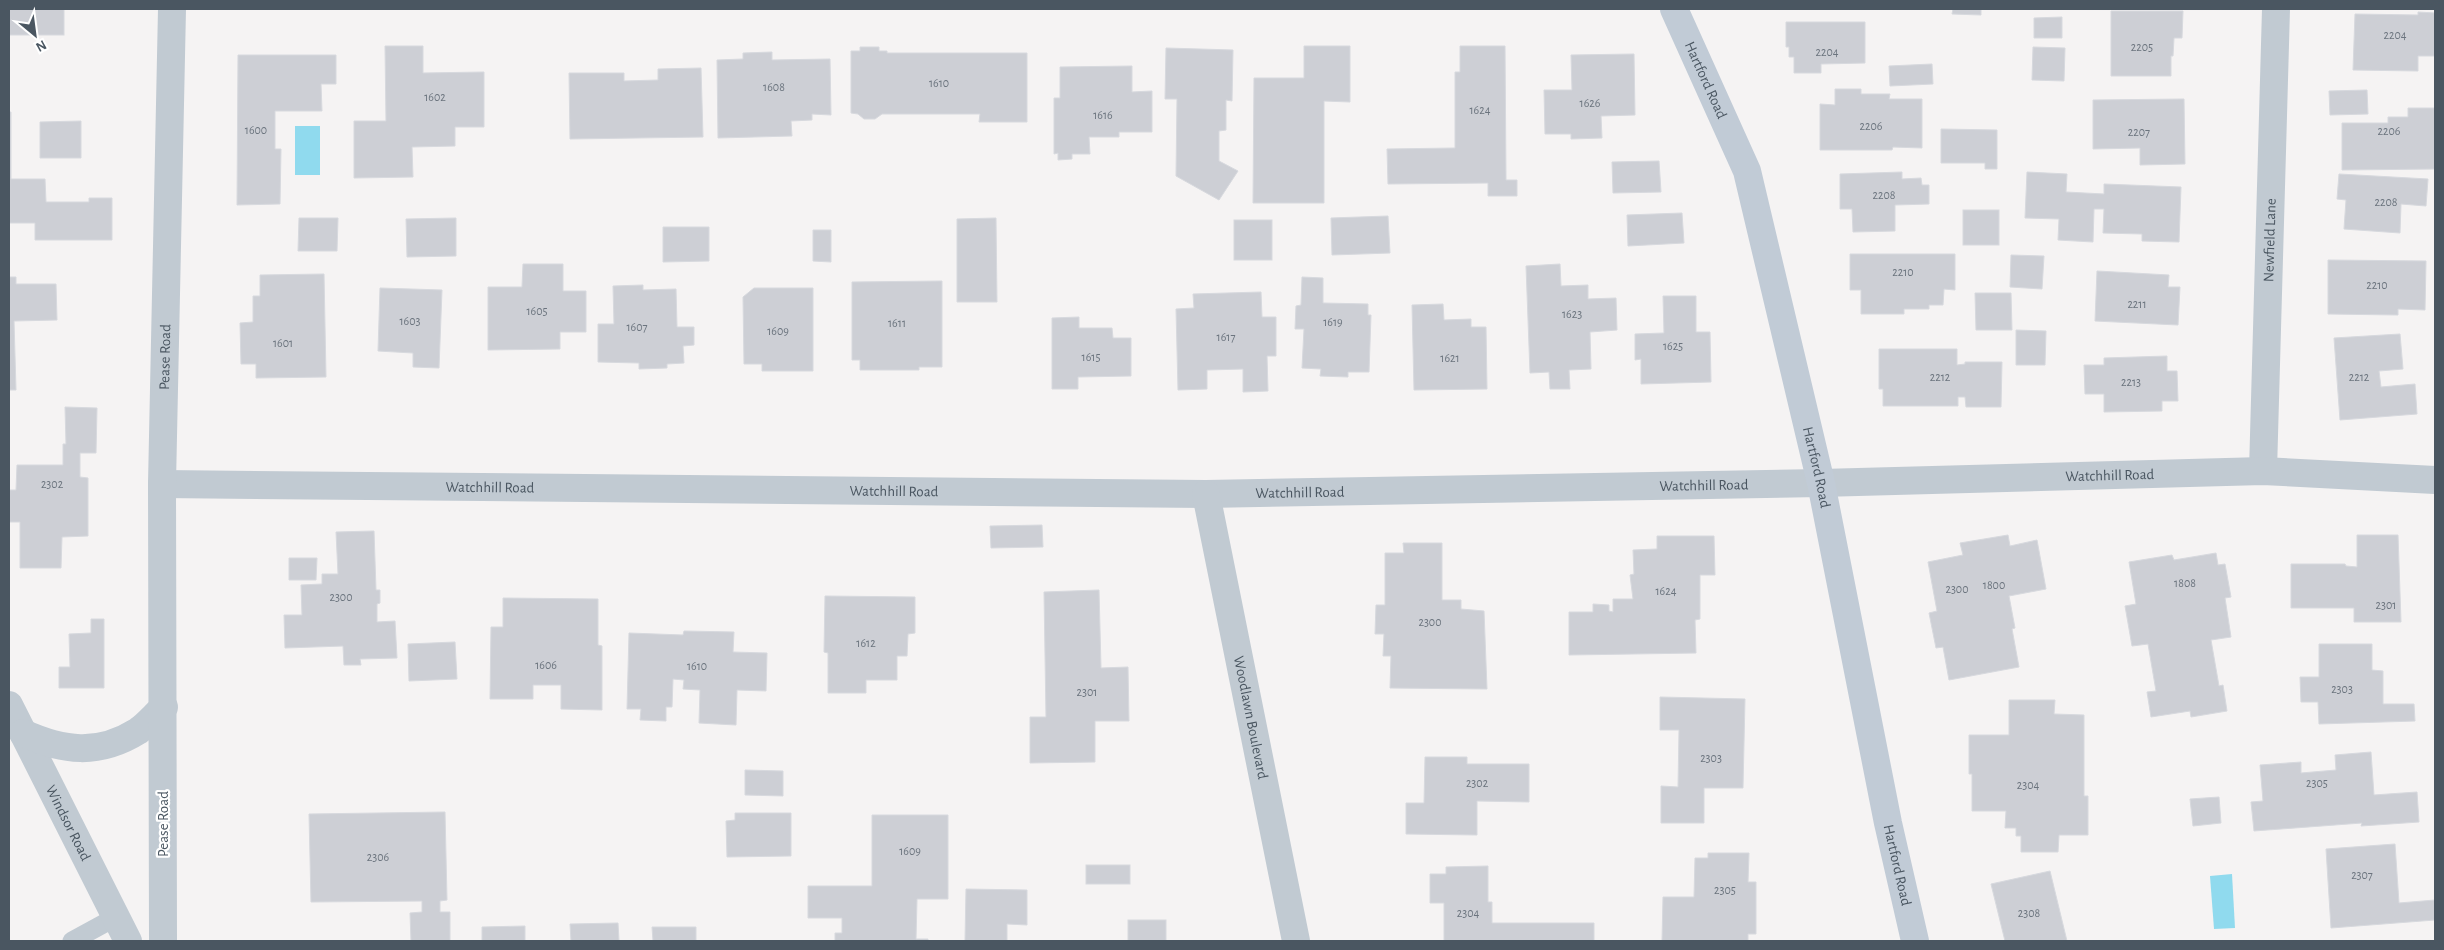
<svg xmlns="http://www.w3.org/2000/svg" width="2444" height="950" font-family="'Alegreya Sans',sans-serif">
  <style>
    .water { fill: #90daee }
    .building { fill: #cdcfd5; stroke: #d7d9de }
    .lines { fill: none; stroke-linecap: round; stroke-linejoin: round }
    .lane { stroke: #c1cad2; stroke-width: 19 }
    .street { stroke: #c1cad2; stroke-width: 28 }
    .secondary { stroke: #c1cbd6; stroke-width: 28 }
    .labels { text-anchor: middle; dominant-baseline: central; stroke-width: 4.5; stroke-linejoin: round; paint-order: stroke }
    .number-label { font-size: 12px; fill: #6b747e }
    .street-label { font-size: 15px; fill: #4a5661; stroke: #fff }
  </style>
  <rect width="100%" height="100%" fill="#f5f3f3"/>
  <g class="water">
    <rect x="295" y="126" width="25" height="49"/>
    <path d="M2232,874L2235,928L2214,929L2210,876Z"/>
  </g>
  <g class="building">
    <rect x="9" y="9" width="55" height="26"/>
    <path d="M1953,9H1981V15L1952,14Z"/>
    <path d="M2111,11H2183L2182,38H2174L2173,56H2171V76H2111Z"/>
    <path d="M2418,12L2435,13V56H2418V71L2353,70L2355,14L2418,15Z"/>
    <path d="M2062,17V38H2034V18Z"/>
    <path d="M1786,22H1865V63L1821,64V73H1794V57H1789V47H1786Z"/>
    <path d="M385,46H423V73L484,72V127H455V146L412,147L413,177L354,178V121H386Z"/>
    <path d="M1304,46H1350V102L1324,101V203H1253L1254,78H1304Z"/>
    <path d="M1460,46H1505L1506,180H1517V196H1488V183L1388,184L1387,149L1455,148V72H1460Z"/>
    <path d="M860,47H879V51H887V53H1027V122H979L980,114H882L875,119H864L858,114L851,113V51H860Z"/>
    <path d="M2033,47L2065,48L2064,81L2032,80Z"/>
    <path d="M1166,48L1233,50L1232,101L1226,100V130L1219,131V161L1238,171L1219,200L1176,176L1177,99H1165Z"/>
    <path d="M772,52V60L830,59L831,115L812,114V120L791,121L792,136L718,138L717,60L743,59V53Z"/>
    <path d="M1634,54L1635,115L1601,116L1602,138L1571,139V134H1545L1544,90H1572L1571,55Z"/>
    <path d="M238,55H336V84H321L322,111H275V149H281L280,204L237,205Z"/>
    <path d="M1932,64L1933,84L1890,86L1889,66Z"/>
    <path d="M1132,66V92L1152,91V132H1119V137H1089L1090,154H1072V159L1058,160V153L1054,154V98H1060V67Z"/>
    <path d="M701,68L703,137L570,139L569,73H624V81L658,80V69Z"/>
    <path d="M1835,89H1861V94H1890L1889,99H1922V148L1893,147L1892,150H1820V104L1835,105Z"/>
    <path d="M2367,90L2368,114L2330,115L2329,91Z"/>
    <path d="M2184,99L2185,164L2140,165V148L2093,149V100Z"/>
    <path d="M2408,108H2435V169L2342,170V123H2388V117H2408Z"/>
    <path d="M9,112H11V179H45L46,202H89V198H112V240H35V223H9Z"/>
    <path d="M81,121V158H40V122Z"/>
    <path d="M1941,129L1997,130V169H1985V163H1941Z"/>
    <path d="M1659,161L1661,192L1613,193L1612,162Z"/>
    <path d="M1902,172V179L1921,178L1922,185H1929V204L1895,205V231L1853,232L1852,209H1840V174Z"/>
    <path d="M2027,172L2067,174L2066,192L2104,194V184L2181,187L2179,242L2142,241V234L2103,233L2104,209H2094L2093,242L2058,240L2059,219L2025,218Z"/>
    <path d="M2339,174L2428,179L2426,206L2401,204L2400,233L2344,229L2346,200L2337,199Z"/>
    <rect x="1963" y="210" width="36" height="35"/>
    <path d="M1682,213L1684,243L1628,246L1627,215Z"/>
    <path d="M1388,216L1390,253L1332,255L1331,218Z"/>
    <path d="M299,218H338L337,251H298Z"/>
    <path d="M456,218V256L407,257L406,219Z"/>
    <path d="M996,218L997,302H957V219Z"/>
    <rect x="1234" y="220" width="38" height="40"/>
    <path d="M663,227H709V261L663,262Z"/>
    <path d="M813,230H831V262L813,261Z"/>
    <path d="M1850,254H1955V290L1944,289L1943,305H1929V309H1904V314H1861V290H1850Z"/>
    <path d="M2011,255L2044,256L2042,289L2010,287Z"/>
    <path d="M2328,260L2426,261L2425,310L2398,309V315L2328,314Z"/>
    <path d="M523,264H563V291H586V332H560V349L488,350V287H522Z"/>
    <path d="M1560,264L1561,286L1588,285V299L1616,298L1617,330L1590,332L1591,369L1569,370L1570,389H1550L1549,372L1530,373L1526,266Z"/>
    <path d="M2097,271L2169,275L2168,287H2180L2178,325L2095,321Z"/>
    <path d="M324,274L326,377L256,378V364H241L240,323L253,322V296H260V275Z"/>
    <path d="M9,277H16V284H56L57,320L14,321L16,390H9Z"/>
    <path d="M1302,277L1323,278V303L1368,304V315H1371L1369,372H1348V377L1320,376L1321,369L1302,368L1304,329H1295L1296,306L1301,305Z"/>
    <path d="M942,281V367H919V370H860V360H852V282Z"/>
    <path d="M643,285V290L676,289L677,327H694V345L683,346L684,363L667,364V368L639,369V363L598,362V324H614L613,286Z"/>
    <path d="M380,288L442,290L439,368L413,367V353L378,351Z"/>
    <path d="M754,288H813V371H762V364H744L743,297Z"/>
    <path d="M1261,292L1262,317H1276V356H1267L1268,391L1243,392V369L1207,370V389L1178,390L1176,309L1194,308L1193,294Z"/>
    <path d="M1975,293H2011L2012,330H1976Z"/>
    <path d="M1663,296H1696V332H1710L1711,382L1641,384V359L1635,360V334L1664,333Z"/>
    <path d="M1443,304L1444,320L1471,319V327H1486L1487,389L1414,390L1412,305Z"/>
    <path d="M1079,317V328H1112L1113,338H1131V376L1078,377V389H1052V318Z"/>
    <path d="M2016,330L2046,331L2045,365H2016Z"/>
    <path d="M2400,334L2403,369L2379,371L2381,387L2415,384L2417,414L2340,420L2334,338Z"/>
    <path d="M1879,349H1957V365L1965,364V362H2002L2001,407H1966L1965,397H1958V406H1883V389H1879Z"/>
    <path d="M2167,356V371H2177L2178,401H2162V411L2104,412V394H2085L2084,365H2104V358Z"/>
    <path d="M65,407L97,408L96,453H80V477L88,478V536L62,537L61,568H20V522H9V490H16L17,465H63V444H66Z"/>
    <path d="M1042,525L1043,547L991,548L990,526Z"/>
    <path d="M374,531L376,590H380V603L377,604V622L395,621L397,658L360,659L361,665H344L343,646L285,648L284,615H302L301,585L322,584V574H338L336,532Z"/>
    <path d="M2008,535L2010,546L2037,540L2046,589L2009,596L2015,628L2012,629L2019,667L1949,680L1943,647L1936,648L1929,613L1937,611L1928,562L1963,555L1960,543Z"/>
    <path d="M2357,535H2398L2401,622H2354V608H2291V564H2345L2346,566L2357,567Z"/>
    <path d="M1657,536H1714L1715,575H1700V619L1695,620L1696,653L1569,655V612H1593V604L1609,605V611L1613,612V599H1633L1630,575L1634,574L1633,550L1657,549Z"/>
    <path d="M1403,543H1442V600H1461V609L1484,611L1487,689L1390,688L1391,656H1383L1384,634H1375L1376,605H1385V553H1404Z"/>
    <path d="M2216,553L2218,565L2225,564L2231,597L2225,598L2231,637L2211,640L2219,686L2223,685L2227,711L2191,717L2190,711L2151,717L2147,692L2156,691L2148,644L2132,646L2125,606L2136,604L2129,562L2172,555L2174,560Z"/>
    <path d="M289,558H317L316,580H289Z"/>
    <path d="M1099,590L1101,668L1128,667L1129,721H1095V762L1030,763V717H1046L1044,592Z"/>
    <path d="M825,596L915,597V633L908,634L907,656H897V680H866V693H828V653L824,652Z"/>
    <path d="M503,598L598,599V645L602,646V710L561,709V685H533V699H490L491,627H503Z"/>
    <path d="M91,619H104V688H59V667H70L69,634L91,633Z"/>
    <path d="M684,631L734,632L733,652L767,653L766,691L737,690L736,725L699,723L700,690L683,689L684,680L673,679L672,707H666V721L640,720L641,709H627L629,633L683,635Z"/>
    <path d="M455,642L457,679L409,681L408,644Z"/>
    <path d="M2319,644H2372V670L2383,671V704H2414L2415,721L2319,724L2318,702H2301L2300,677H2319Z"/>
    <path d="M1660,697L1745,699L1743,788H1704V823H1661V786L1678,787L1679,730H1660Z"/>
    <path d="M2009,700H2055L2054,714L2084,715V796H2088V835H2059L2058,852H2021V836H2016V828H2005L2006,811H1972V774H1969V735H2009Z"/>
    <path d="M2371,752L2374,795L2417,792L2419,822L2361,826L2362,823L2254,831L2251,802L2263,801L2260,765L2301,762V773L2336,770L2335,755Z"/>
    <path d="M1425,757H1467V764H1529V802L1477,801V835L1406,834V803H1424Z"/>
    <path d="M745,770L783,771V796L745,795Z"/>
    <path d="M2219,797L2221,823L2193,826L2190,799Z"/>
    <path d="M445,812L447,900L440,901V912H450V941H411L410,913L422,912V901L311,902L309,814Z"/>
    <path d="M735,813H791V856L727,857L726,821L735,820Z"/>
    <path d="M872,815H948V899H917L916,939H928V941H835V933H842V918H808V886H872Z"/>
    <path d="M2395,844L2399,903L2435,900V920L2331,928L2326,849Z"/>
    <path d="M1708,853H1749L1748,882H1756V934H1748V941H1662L1663,897H1694L1695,858H1708Z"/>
    <rect x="1086" y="865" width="44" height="19"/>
    <path d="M1488,866V902H1492V923H1594V941H1444V903H1430V874H1446V867Z"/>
    <path d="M2050,871L2067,941H2005L1991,884Z"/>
    <path d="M966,889L1027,890V925L1007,924V941H965Z"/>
    <rect x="1128" y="920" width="38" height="21"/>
    <path d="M618,923L619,941H571L570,924Z"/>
    <path d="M525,926V941H482V927Z"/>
    <path d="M652,927H696V941H653Z"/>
  </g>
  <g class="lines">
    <path class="lane" d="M72,941L116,917"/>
    <g class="street">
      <path id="s1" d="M2263,471L2276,9"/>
      <path id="s2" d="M162,484L1206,494L1821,483L2263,471L2435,480"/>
      <path id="s3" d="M1206,494L1296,941"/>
      <path id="s4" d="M9,705L128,941"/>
      <path d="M23,733C63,751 98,756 138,731C147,725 155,715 164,707"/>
      <path id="s5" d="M163,941L162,484L172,9"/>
    </g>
    <path class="secondary" id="s6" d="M1674,9L1747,171L1821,483L1888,823L1915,941"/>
  </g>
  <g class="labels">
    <g class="number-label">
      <text x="2395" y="35">2204</text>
      <text x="2142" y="47">2205</text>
      <text x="1827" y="52">2204</text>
      <text x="939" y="83">1610</text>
      <text x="774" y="87">1608</text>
      <text x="435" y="97">1602</text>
      <text x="1590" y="103">1626</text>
      <text x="1480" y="110">1624</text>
      <text x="1103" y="115">1616</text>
      <text x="1871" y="126">2206</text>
      <text x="256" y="130">1600</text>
      <text x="2389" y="131">2206</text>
      <text x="2139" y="132">2207</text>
      <text x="1884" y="195">2208</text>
      <text x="2386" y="202">2208</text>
      <text x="1903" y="272">2210</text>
      <text x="2377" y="285">2210</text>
      <text x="2137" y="304">2211</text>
      <text x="537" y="311">1605</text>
      <text x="1572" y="314">1623</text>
      <text x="410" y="321">1603</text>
      <text x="1333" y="322">1619</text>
      <text x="897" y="323">1611</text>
      <text x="637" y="327">1607</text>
      <text x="778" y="331">1609</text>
      <text x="1226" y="337">1617</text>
      <text x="283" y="343">1601</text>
      <text x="1673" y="346">1625</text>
      <text x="1091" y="357">1615</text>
      <text x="1450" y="358">1621</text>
      <text x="1940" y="377">2212</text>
      <text x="2359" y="377">2212</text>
      <text x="2131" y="382">2213</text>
      <text x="52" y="484">2302</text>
      <text x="2185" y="583">1808</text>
      <text x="1994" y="585">1800</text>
      <text x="1957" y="589">2300</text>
      <text x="1666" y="591">1624</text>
      <text x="341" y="597">2300</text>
      <text x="2386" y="605">2301</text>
      <text x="1430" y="622">2300</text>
      <text x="866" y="643">1612</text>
      <text x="546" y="665">1606</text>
      <text x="697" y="666">1610</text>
      <text x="2342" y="689">2303</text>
      <text x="1087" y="692">2301</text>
      <text x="1711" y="758">2303</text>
      <text x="1477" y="783">2302</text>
      <text x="2317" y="783">2305</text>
      <text x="2028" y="785">2304</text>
      <text x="910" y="851">1609</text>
      <text x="378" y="857">2306</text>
      <text x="2362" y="875">2307</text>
      <text x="1725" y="890">2305</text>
      <text x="1468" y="913">2304</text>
      <text x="2029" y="913">2308</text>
    </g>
    <g class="street-label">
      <text stroke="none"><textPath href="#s6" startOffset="78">Hartford Road</textPath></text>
      <text stroke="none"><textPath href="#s1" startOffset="231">Newfield Lane</textPath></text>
      <text stroke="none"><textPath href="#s5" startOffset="584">Pease Road</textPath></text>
      <text stroke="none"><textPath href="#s6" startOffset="482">Hartford Road</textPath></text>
      <text stroke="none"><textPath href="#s2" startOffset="1948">Watchhill Road</textPath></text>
      <text stroke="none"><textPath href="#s2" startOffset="1542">Watchhill Road</textPath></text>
      <text stroke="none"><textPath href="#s2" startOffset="328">Watchhill Road</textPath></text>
      <text stroke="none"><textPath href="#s2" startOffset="732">Watchhill Road</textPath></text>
      <text stroke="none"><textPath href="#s2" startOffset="1138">Watchhill Road</textPath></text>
      <text stroke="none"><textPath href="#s3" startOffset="228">Woodlawn Boulevard</textPath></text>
      <text stroke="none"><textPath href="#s4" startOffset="132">Windsor Road</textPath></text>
      <text transform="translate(163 824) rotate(-90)">Pease Road</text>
      <text stroke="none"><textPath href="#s6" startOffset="888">Hartford Road</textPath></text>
    </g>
  </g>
  <rect width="2444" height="950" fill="none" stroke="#4a5661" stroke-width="20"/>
  <g transform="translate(35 35) rotate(151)" stroke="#ffffff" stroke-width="4" paint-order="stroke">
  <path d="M0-4L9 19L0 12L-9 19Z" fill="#4a5661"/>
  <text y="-8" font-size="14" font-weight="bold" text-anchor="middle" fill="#4a5661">N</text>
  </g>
</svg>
